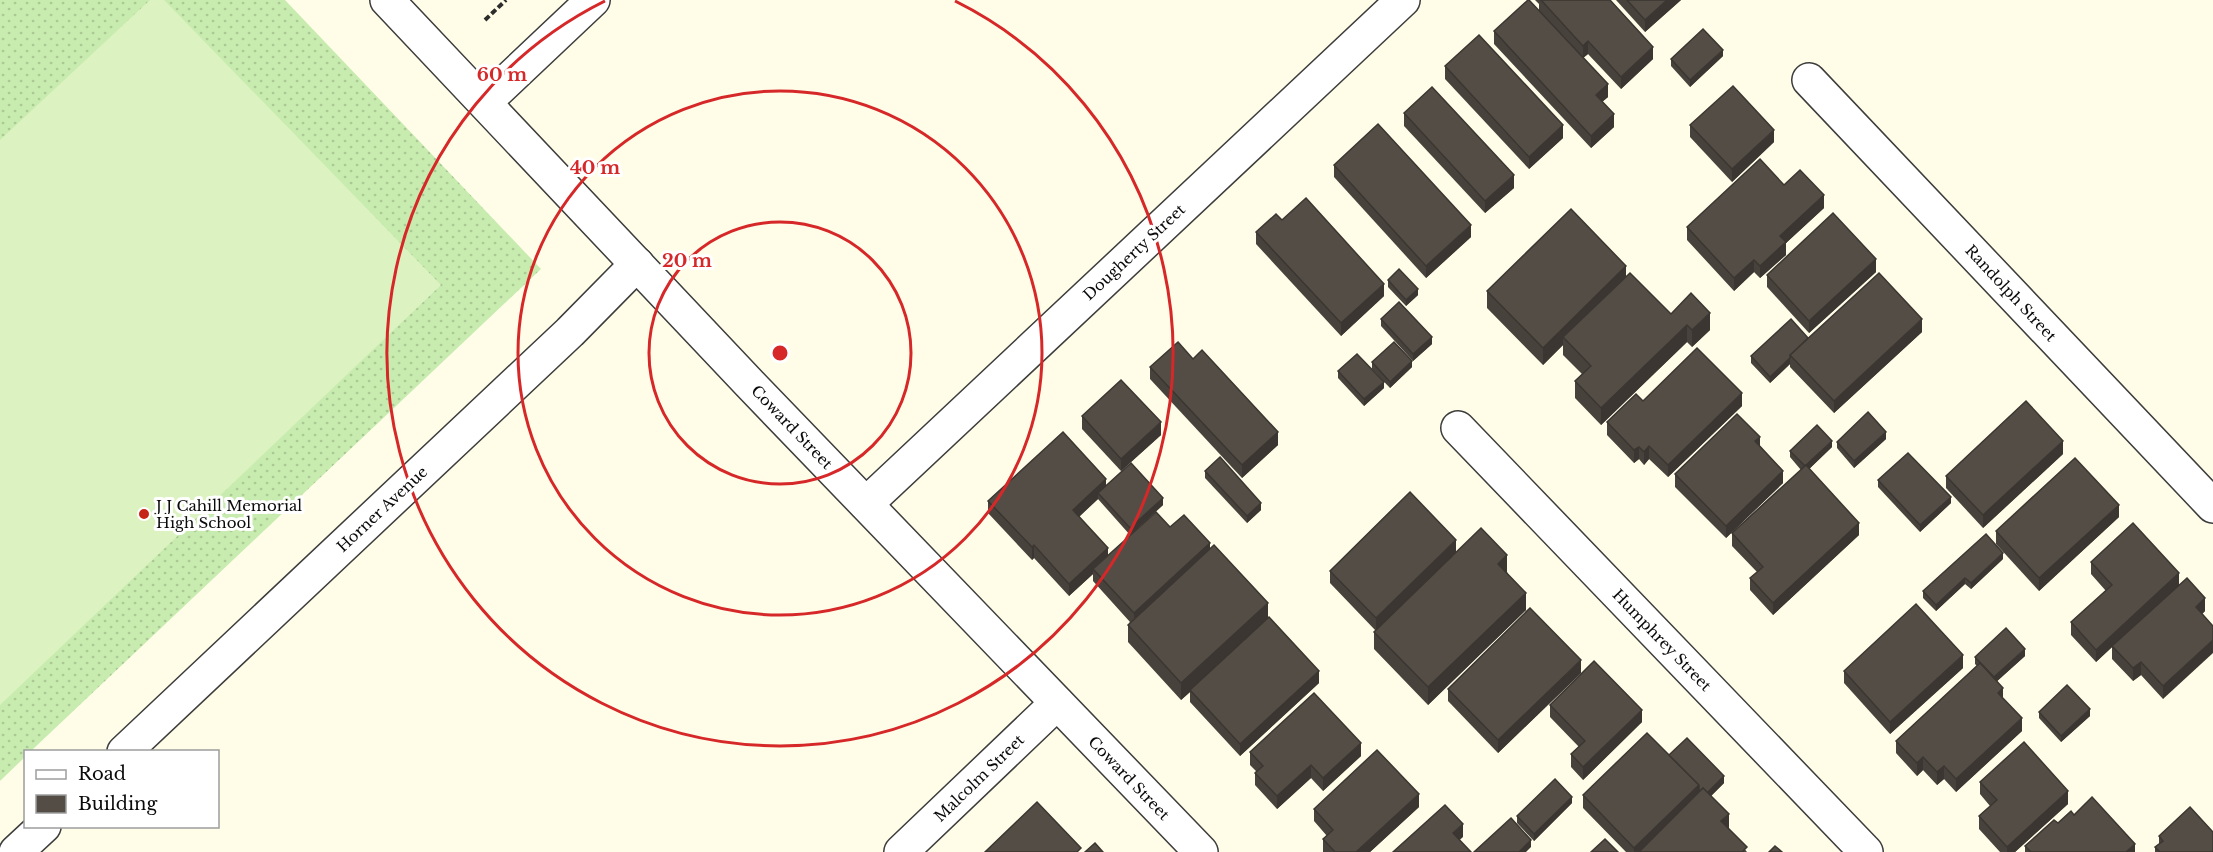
<svg xmlns="http://www.w3.org/2000/svg" width="2213" height="852" font-family="'Libre Baskerville',serif">
  <style>
    .grass { fill: url(#grass-dots) }
    .pitch { fill: #dcf3c1 }
    .lines { fill: none; stroke-linecap: round; stroke-linejoin: round }
    .minor-casing { stroke: #3d3d3d; stroke-width: 36 }
    .tertiary-casing { stroke: #3d3d3d; stroke-width: 36 }
    .path { stroke: #2c2c2c; stroke-width: 4; stroke-dasharray: 6 3; stroke-linecap: butt }
    .minor { stroke: #fff; stroke-width: 33 }
    .tertiary { stroke: #fff; stroke-width: 33 }
    .wall { fill: #48423c }
    .shaded-wall { fill: #3b3631 }
    .building { fill: #544d46; stroke: #3b3631; stroke-width: 1.5 }
    .ring { fill: none; stroke: #d62828; stroke-width: 3 }
    .poi-dot { fill: #c52418; stroke: #fff; stroke-width: 2 }
    .labels { text-anchor: middle; dominant-baseline: central; stroke-width: 6; stroke-linejoin: round; paint-order: stroke }
    .street-label { font-size: 15px; fill: #0a0a0a; stroke: #fff }
    .poi-label { font-size: 15px; fill: #0a0a0a; stroke: #fff; text-anchor: start }
    .centre { fill: #d62828; stroke: #fff; stroke-width: 3 }
    .ring-label { font-size: 18px; text-anchor: middle; font-weight: bold; fill: #d62828; stroke: #fff; stroke-width: 6; stroke-linejoin: round; paint-order: stroke }
  </style>
  <defs>
    <pattern id="grass-dots" width="8" height="8" patternUnits="userSpaceOnUse" patternTransform="scale(1.5)"><rect width="8" height="8" fill="#c8ecaf"/><path d="M2 2h.1M6 6h.1" fill="none" stroke="#aac995" stroke-width="1.8" stroke-linecap="round"/></pattern>
  </defs>
  <rect width="100%" height="100%" fill="#fffde8"/>
  <path class="grass" d="M0,0H285L541,269L31,751L26,752L25,757L0,781Z"/>
  <path class="pitch" d="M150,0H164L441,285L0,705V140Z"/>
  <g class="lines">
    <defs>
      <g id="minor">
        <path d="M1809,80L2213,506"/>
        <path d="M485,102L593,0"/>
        <path d="M1458,428L1866,852"/>
        <path d="M866,504L1403,0"/>
        <path d="M124,752L570,332L637,264"/>
        <path d="M16,852L44,826"/>
        <path d="M901,852L1057,703"/>
      </g>
      <path id="tertiary" d="M387,0L750,384L1201,852"/>
    </defs>
    <use href="#minor" class="minor-casing"/>
    <use href="#tertiary" class="tertiary-casing"/>
    <path class="path" d="M485,20L506,0"/>
    <use href="#minor" class="minor"/>
    <use href="#tertiary" class="tertiary"/>
  </g>
  <g class="wall">
    <path d="M1535,0H1610L1653,59L1621,89L1588,54L1583,58L1608,97L1602,102L1614,127L1591,148L1494,44V31L1539,10V4Z"/>
    <path d="M1616,0H1681L1645,32Z"/>
    <path d="M1723,56L1690,87L1671,66V59Z"/>
    <path d="M1445,66L1563,138L1529,169L1445,79Z"/>
    <path d="M1404,113L1514,188L1485,213L1404,126Z"/>
    <path d="M1690,125L1774,142L1732,182L1690,137Z"/>
    <path d="M1334,165L1471,237L1426,278L1334,177Z"/>
    <path d="M1784,185L1824,208L1786,243V255L1760,278L1754,272L1734,291L1687,240V227Z"/>
    <path d="M1282,220L1384,296L1341,336L1256,244V232Z"/>
    <path d="M1876,272L1809,333L1767,287V275Z"/>
    <path d="M1626,276L1671,314L1710,330L1692,347L1687,342L1601,425L1575,398V381L1582,374L1563,355V345L1543,365L1487,308V291Z"/>
    <path d="M1388,280L1418,295L1406,306L1388,287Z"/>
    <path d="M1381,319L1432,344L1413,361L1381,326Z"/>
    <path d="M1922,332L1834,413L1790,367V364L1770,383L1751,363V356L1808,338Z"/>
    <path d="M1193,359L1278,445L1242,478L1150,379V367Z"/>
    <path d="M1372,362L1412,367L1390,388L1372,369Z"/>
    <path d="M1338,371L1384,388L1364,406L1338,378Z"/>
    <path d="M1643,401L1742,406L1668,477L1649,459L1644,465L1639,459L1634,463L1607,435V422Z"/>
    <path d="M1082,416L1161,435L1121,471L1082,429Z"/>
    <path d="M1886,439L1854,468L1837,448V442Z"/>
    <path d="M1832,447L1809,469L1859,535L1773,615L1750,590V578L1757,572L1732,546V533L1801,470L1790,457V451Z"/>
    <path d="M2063,454L1983,528L1946,488V476Z"/>
    <path d="M1205,471L1261,510L1247,523L1205,478Z"/>
    <path d="M1675,474L1783,483L1726,538L1675,487Z"/>
    <path d="M1878,480L1951,503L1920,532L1878,487Z"/>
    <path d="M1106,486L1163,505L1130,535L1098,499L1079,517L1108,556L1170,527L1210,548L1268,617L1319,683L1240,756L1190,702V692L1181,700L1128,642V625L1130,622L1093,581V574L1069,596L1034,558L1032,560L988,513V501Z"/>
    <path d="M2119,517L2039,591L1996,544V531Z"/>
    <path d="M1456,552L1507,572L1526,610L1428,705L1374,649V632L1376,631L1330,583V571Z"/>
    <path d="M2003,559L1971,589L1965,584L1936,611L1923,598V591Z"/>
    <path d="M2091,562L2179,585L2205,611L2202,614L2163,699L2141,675L2133,681L2112,659V647L2096,662L2071,635V622L2106,591L2091,574Z"/>
    <path d="M2025,656L1997,681L2003,698L2022,731L1956,792L1944,779L1937,785L1923,770L1917,776L1896,753V741L1977,666L1975,664V657Z"/>
    <path d="M1963,668L1890,734L1844,683V671Z"/>
    <path d="M1581,673L1498,753L1448,701V689Z"/>
    <path d="M1550,705L1642,722L1583,780L1571,767V754L1579,747L1550,717Z"/>
    <path d="M2039,712L2090,716L2061,742L2039,718Z"/>
    <path d="M1250,752L1361,756L1323,791L1311,778L1277,809L1255,785V773L1256,771L1250,765Z"/>
    <path d="M1669,755L1724,783L1711,796L1729,829L1747,852H1626L1583,808V795Z"/>
    <path d="M1980,782L2068,804L2015,852H2000L1979,829V816L1990,806L1980,794Z"/>
    <path d="M1572,803L1534,841L1517,823V816Z"/>
    <path d="M1419,807L1370,852H1323V839L1327,836L1314,821V809Z"/>
    <path d="M2074,815L2135,852H2025V846L2058,823Z"/>
    <path d="M2159,836L2213,852H2155V847L2159,844Z"/>
  </g>
  <g class="shaded-wall">
    <path d="M1667,0H1681L1645,32V20Z"/>
    <path d="M1588,41V54L1583,58V46Z"/>
    <path d="M1653,47V59L1621,89V77Z"/>
    <path d="M1723,50V56L1690,87V80Z"/>
    <path d="M1608,84V97L1596,107V95Z"/>
    <path d="M1614,114V127L1591,148V136Z"/>
    <path d="M1563,125V138L1529,169V157Z"/>
    <path d="M1774,130V142L1732,182V169Z"/>
    <path d="M1514,175V188L1485,213V201Z"/>
    <path d="M1824,195V208L1786,243V255L1760,278V266L1780,236Z"/>
    <path d="M1471,225V237L1426,278V266Z"/>
    <path d="M1876,259V272L1809,333V321Z"/>
    <path d="M1754,260V272L1734,291V278Z"/>
    <path d="M1626,266V283L1563,337V345L1543,365V348Z"/>
    <path d="M1384,284V296L1341,336V323Z"/>
    <path d="M1418,289V295L1406,306V300Z"/>
    <path d="M1710,313V330L1692,347V330Z"/>
    <path d="M1922,319V332L1834,413V401Z"/>
    <path d="M1687,325V342L1601,425V408Z"/>
    <path d="M1432,337V344L1413,361V354Z"/>
    <path d="M1790,358V364L1770,383V377Z"/>
    <path d="M1412,361V367L1390,388V382Z"/>
    <path d="M1384,382V388L1364,406V399Z"/>
    <path d="M1742,393V406L1668,477V465Z"/>
    <path d="M1161,422V435L1121,471V459Z"/>
    <path d="M1278,432V445L1242,478V465Z"/>
    <path d="M1886,432V439L1854,468V461Z"/>
    <path d="M1760,437V449L1755,441Z"/>
    <path d="M1832,441V447L1805,473V466Z"/>
    <path d="M2063,441V454L1983,528V515Z"/>
    <path d="M1649,446V459L1644,465V452Z"/>
    <path d="M1639,447V459L1634,463V450Z"/>
    <path d="M1783,471V483L1726,538V526Z"/>
    <path d="M1106,479V491L1098,493V499L1073,522V510Z"/>
    <path d="M1951,497V503L1920,532V525Z"/>
    <path d="M1163,498V505L1130,535V528Z"/>
    <path d="M1261,503V510L1247,523V516Z"/>
    <path d="M2119,505V517L2039,591V578Z"/>
    <path d="M1859,523V535L1773,615V603Z"/>
    <path d="M1456,540V552L1376,631V618Z"/>
    <path d="M1210,543V555L1134,626V613Z"/>
    <path d="M1034,545V558L1032,560V547Z"/>
    <path d="M1108,548V560L1093,569V574L1069,596V584Z"/>
    <path d="M2003,553V559L1971,589V583Z"/>
    <path d="M1507,555V572L1498,581V564Z"/>
    <path d="M2179,573V585L2096,662V650Z"/>
    <path d="M1965,578V584L1936,611V605Z"/>
    <path d="M1526,593V610L1428,705V687Z"/>
    <path d="M2205,598V611L2196,620V607Z"/>
    <path d="M1268,603V620L1190,690V692L1181,700V683Z"/>
    <path d="M2213,640V653L2163,699V686Z"/>
    <path d="M2025,649V656L1994,684V677Z"/>
    <path d="M1963,655V668L1890,734V722Z"/>
    <path d="M1581,660V673L1498,753V740Z"/>
    <path d="M2141,662V675L2133,681V668Z"/>
    <path d="M1319,671V683L1240,756V744Z"/>
    <path d="M2003,688V701L1998,693Z"/>
    <path d="M2090,709V716L2061,742V736Z"/>
    <path d="M1642,710V722L1583,780V767Z"/>
    <path d="M2022,718V731L1956,792V779Z"/>
    <path d="M1361,743V756L1323,791V778Z"/>
    <path d="M1923,757V770L1917,776V763Z"/>
    <path d="M1311,765V778L1277,809V796Z"/>
    <path d="M1944,766V779L1937,785V772Z"/>
    <path d="M1724,776V783L1704,803V797Z"/>
    <path d="M1699,785V798L1643,852H1634V848Z"/>
    <path d="M2068,791V804L2015,852H2007V847Z"/>
    <path d="M1419,794V807L1370,852H1356Z"/>
    <path d="M1572,797V803L1534,841V834Z"/>
    <path d="M1729,814V831L1721,821Z"/>
    <path d="M1463,824V837L1453,846V833Z"/>
    <path d="M1531,840V847L1526,852H1519Z"/>
    <path d="M2135,844V852H2126Z"/>
  </g>
  <g class="building">
    <path d="M1528,0H1529L1608,84L1596,95L1614,114L1591,136L1494,31Z"/>
    <path d="M1541,0H1610L1653,47L1621,77L1588,41L1583,46Z"/>
    <path d="M1627,0H1667L1645,20Z"/>
    <path d="M1703,29L1723,50L1690,80L1671,59Z"/>
    <path d="M1479,35L1563,125L1529,157L1445,66Z"/>
    <path d="M1733,86L1774,130L1732,169L1690,125Z"/>
    <path d="M1432,87L1514,175L1485,201L1404,113Z"/>
    <path d="M1378,124L1471,225L1426,266L1334,165Z"/>
    <path d="M1760,159L1784,185L1800,170L1824,195L1780,236L1786,242L1760,266L1754,260L1734,278L1687,227Z"/>
    <path d="M1306,198L1384,284L1341,323L1256,232L1276,214L1282,220Z"/>
    <path d="M1571,209L1626,266L1543,348L1487,291Z"/>
    <path d="M1833,213L1876,259L1809,321L1767,275Z"/>
    <path d="M1399,269L1418,289L1406,300L1388,280Z"/>
    <path d="M1630,273L1671,314L1691,293L1710,313L1692,330L1687,325L1601,408L1575,381L1591,366L1563,337Z"/>
    <path d="M1879,273L1922,319L1834,401L1790,355Z"/>
    <path d="M1399,302L1432,337L1413,354L1381,319Z"/>
    <path d="M1791,319L1808,338L1790,355V358L1770,377L1751,356Z"/>
    <path d="M1178,342L1193,359L1202,350L1278,432L1242,465L1150,367Z"/>
    <path d="M1394,342L1412,361L1390,382L1372,362Z"/>
    <path d="M1697,348L1742,393L1668,465L1649,446L1644,452L1639,447L1634,450L1607,422L1636,394L1643,401Z"/>
    <path d="M1357,354L1384,382L1364,399L1338,371Z"/>
    <path d="M1121,380L1161,422L1121,459L1082,416Z"/>
    <path d="M2026,401L2063,441L1983,515L1946,476Z"/>
    <path d="M1868,412L1886,432L1854,461L1837,442Z"/>
    <path d="M1737,414L1760,437L1755,441L1783,471L1726,526L1675,474Z"/>
    <path d="M1817,425L1832,441L1805,466L1790,451Z"/>
    <path d="M1063,432L1106,479L1073,510L1108,548L1069,584L1034,545L1032,547L988,501Z"/>
    <path d="M1908,453L1951,497L1920,525L1878,480Z"/>
    <path d="M1220,457L1261,503L1247,516L1205,471Z"/>
    <path d="M2075,458L2119,505L2039,578L1996,531Z"/>
    <path d="M1131,463L1163,498L1130,528L1098,493Z"/>
    <path d="M1806,465L1859,523L1773,603L1750,578L1763,567L1732,533Z"/>
    <path d="M1410,492L1456,540L1376,618L1330,571Z"/>
    <path d="M1156,512L1170,527L1184,515L1210,543L1134,613L1093,569Z"/>
    <path d="M2133,523L2179,573L2096,650L2071,622L2112,585L2091,562Z"/>
    <path d="M1481,528L1507,555L1498,564L1526,593L1428,687L1374,632Z"/>
    <path d="M1986,534L2003,553L1971,583L1965,578L1936,605L1923,591Z"/>
    <path d="M1214,545L1268,603L1181,683L1128,625Z"/>
    <path d="M2187,578L2205,598L2196,607L2213,626V640L2163,686L2141,662L2133,668L2112,646Z"/>
    <path d="M1916,604L1963,655L1890,722L1844,671Z"/>
    <path d="M1530,608L1581,660L1498,740L1448,689Z"/>
    <path d="M1269,617L1319,671L1240,744L1190,690Z"/>
    <path d="M2006,628L2025,649L1994,677L1975,657Z"/>
    <path d="M1594,661L1642,710L1583,767L1571,754L1585,741L1550,705Z"/>
    <path d="M1980,663L2003,688L1998,693L2022,718L1956,779L1944,766L1937,772L1923,757L1917,763L1896,741Z"/>
    <path d="M2067,685L2090,709L2061,736L2039,712Z"/>
    <path d="M1314,693L1361,743L1323,778L1311,765L1277,796L1255,773L1263,766L1250,752Z"/>
    <path d="M1647,733L1699,785L1634,848L1583,795Z"/>
    <path d="M1687,738L1724,776L1707,793L1703,788L1699,792V785L1669,755Z"/>
    <path d="M2024,742L2068,791L2007,847L1979,816L1997,800L1980,782Z"/>
    <path d="M1377,750L1419,794L1356,852H1335L1323,839L1333,830L1314,809Z"/>
    <path d="M1555,779L1572,797L1534,834L1517,816Z"/>
    <path d="M1703,788L1729,814L1721,821L1747,847L1742,852H1639Z"/>
    <path d="M2092,797L2135,844L2126,852H2031L2025,846L2054,820L2058,823L2071,811L2074,815Z"/>
    <path d="M1037,802L1081,848L1077,852H985Z"/>
    <path d="M1445,805L1463,824L1453,833L1471,852H1393Z"/>
    <path d="M2190,807L2213,832V852H2160L2155,847L2163,841L2159,836Z"/>
    <path d="M1511,818L1531,840L1519,852H1474Z"/>
    <path d="M1605,839L1618,852H1591Z"/>
    <path d="M1095,843L1103,852H1085Z"/>
    <path d="M1775,846L1782,852H1769Z"/>
  </g>
  <g class="ring">
    <circle cx="780" cy="353" r="131"/>
    <circle cx="780" cy="353" r="262"/>
    <path d="M955 1A393 393 0 1 1 605 1"/>
  </g>
  <circle class="poi-dot" cx="144" cy="514" r="6"/>
  <g class="labels">
    <g class="street-label">
      <text transform="translate(1134 252) rotate(-43)">Dougherty Street</text>
      <text transform="translate(2011 293) rotate(47)">Randolph Street</text>
      <text transform="translate(792 427) rotate(46)">Coward Street</text>
      <text transform="translate(382 509) rotate(-43)">Horner Avenue</text>
      <text transform="translate(1662 640) rotate(46)">Humphrey Street</text>
      <text transform="translate(979 778) rotate(-44)">Malcolm Street</text>
      <text transform="translate(1129 778) rotate(46)">Coward Street</text>
    </g>
    <g class="poi-label">
      <text x="156" y="505">J J Cahill Memorial<tspan x="156" dy="17">High School</tspan></text>
    </g>
  </g>
  <circle cx="780" cy="353" r="9" class="centre"/>
  <g class="ring-label">
    <text x="502" y="81">60 m</text>
    <text x="595" y="174">40 m</text>
    <text x="687" y="267">20 m</text>
  </g>
  <rect x="24" y="750" width="195" height="78" fill="#ffffff" stroke="#9d9d9d" stroke-width="1.5"/>
  <rect x="36" y="770" width="30" height="9" fill="#ffffff" stroke="#9d9d9d" stroke-width="1.5"/>
  <text x="78" y="780" font-size="18" fill="#0a0a0a">Road</text>
  <rect x="36" y="795" width="30" height="18" fill="#544d46" stroke="#9d9d9d" stroke-width="1.5"/>
  <text x="78" y="810" font-size="18" fill="#0a0a0a">Building</text>
</svg>
